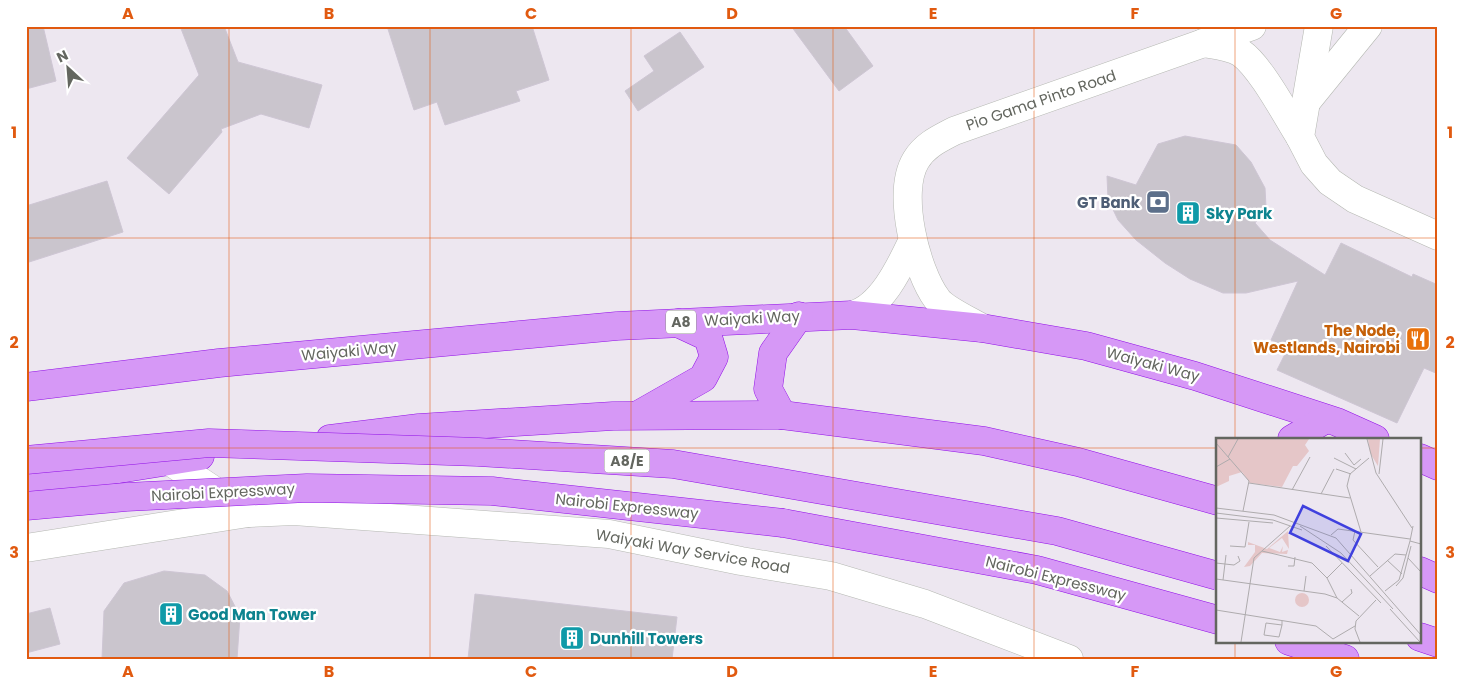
<svg xmlns="http://www.w3.org/2000/svg" width="1464" height="685" font-family="Poppins,sans-serif">
  <style>
    .building { fill: #cac5cd; stroke: #cec6d4 }
    .lines { fill: none; stroke-linecap: round; stroke-linejoin: round }
    .minor-casing { stroke: #b5b8b2; stroke-width: 29 }
    .highway-casing { stroke: #9110e7; stroke-width: 29 }
    .minor { stroke: #fff; stroke-width: 28 }
    .highway { stroke: #d698f6; stroke-width: 28 }
    .highway-bridge-casing { stroke: #9110e7; stroke-width: 29; stroke-linecap: butt }
    .highway-bridge { stroke: #d698f6; stroke-width: 28 }
    .grid { fill: none; stroke: #e15a10; stroke-width: 1; stroke-opacity: 0.55 }
    .labels { text-anchor: middle; dominant-baseline: central; stroke-width: 4.5; stroke-linejoin: round; paint-order: stroke }
    .shield { fill: #fff; stroke: #92948f; stroke-width: 1 }
    .shield-label { font-size: 14px; font-weight: bold; fill: #63665f }
    .street-label { font-size: 15px; fill: #63665f; stroke: #fff }
    .service-label { font-size: 15px; font-weight: bold; fill: #4e5e75; stroke: #fff; text-anchor: end }
    .culture-label { font-size: 15px; font-weight: bold; fill: #0d838f; stroke: #fff; text-anchor: start }
    .food-label { font-size: 15px; font-weight: bold; fill: #c56008; stroke: #fff; text-anchor: end }
    .inset-road { fill: none; stroke: #aeabad; stroke-width: 1 }
    .view { fill: #3f40de; fill-opacity: 0.15; stroke: #3f40de; stroke-width: 2.5 }
    .inset-edge { fill: none; stroke: #63665f; stroke-width: 2.5 }
    .neatline { fill: none; stroke: #e15a10; stroke-width: 2 }
    .grid-label { font-size: 16px; text-anchor: middle; font-weight: bold; fill: #e15a10 }
  </style>
  <rect width="100%" height="100%" fill="#ede7f0"/>
  <g class="building">
    <path d="M26,26H43L56,81L26,89Z"/>
    <path d="M180,26H224L238,62L322,85L309,128L261,114L221,129L222,132L169,194L127,158L199,75Z"/>
    <path d="M387,26H532L549,80L516,91L520,101L445,125L437,102L414,110Z"/>
    <path d="M791,26H844L873,66L839,91Z"/>
    <path d="M680,32L704,67L638,111L625,91L654,71L644,56Z"/>
    <path d="M1185,136L1236,145L1251,162L1265,188L1266,207L1255,223L1270,240L1325,275L1341,243L1412,277L1413,274L1438,285V374L1424,368L1397,423L1277,370L1288,348L1271,340L1298,281L1246,293H1223L1190,279L1165,263L1136,240L1118,220L1108,199L1107,176L1136,185L1158,144Z"/>
    <path d="M107,181L123,232L26,263V206Z"/>
    <path d="M164,571L205,575L227,591L240,616L237,659H102L104,611L124,583Z"/>
    <path d="M475,594L677,617L672,659H468Z"/>
    <path d="M50,608L60,644L26,653V614Z"/>
  </g>
  <g class="lines">
    <defs>
      <g id="minor">
        <path d="M1319,26L1300,137L1314,164L1330,182L1355,199L1438,236"/>
        <path d="M1203,43C1216,45 1230,46 1241,53C1261,67 1286,115 1300,137"/>
        <path d="M1307,101L1368,26"/>
        <path d="M852,315C881,308 900,267 912,242"/>
        <path d="M982,328C970,321 944,309 937,299C916,271 896,192 916,160C925,145 939,139 954,131L1252,26"/>
        <path d="M168,460L248,513L294,511L609,534L741,561L831,576L925,604L1069,659"/>
        <path d="M26,548L248,513"/>
      </g>
      <g id="highway">
        <path d="M26,387L219,363L617,326L852,315L982,328L1086,346L1195,376L1337,422L1375,439"/>
        <path d="M638,415L703,378L714,357L708,337L678,323"/>
        <path d="M782,415L768,389L773,353L799,316"/>
        <path d="M330,439L419,428L613,416L782,415L984,441L1078,462L1218,501"/>
        <path d="M1292,439L1326,419"/>
        <path d="M1420,458L1438,466"/>
        <path d="M26,484L200,456"/>
        <path d="M783,523L1037,570L1218,620"/>
        <path d="M1420,571L1438,579"/>
        <path d="M1420,637L1438,643"/>
        <path d="M1289,641L1345,659"/>
      </g>
    </defs>
    <use href="#minor" class="minor-casing"/>
    <use href="#highway" class="highway-casing"/>
    <use href="#minor" class="minor"/>
    <use href="#highway" class="highway"/>
    <defs>
      <g id="highway-bridge">
        <path d="M26,460L209,443L478,452L673,464L1057,531L1218,576"/>
        <path d="M26,506L126,497L307,488L492,491L783,523"/>
      </g>
    </defs>
    <use href="#highway-bridge" class="highway-bridge-casing"/>
    <use href="#highway-bridge" class="highway-bridge"/>
  </g>
  <path class="grid" d="M229,26V659M430,26V659M631,26V659M833,26V659M1034,26V659M1235,26V439M26,238H1438M26,448H1218M1420,448H1438M1235,641V659"/>
  <defs>
    <symbol id="bank-square" viewBox="-11 -11 22 22"><rect x="-9" y="-9" width="18" height="18" rx="4" fill="#5c6f8a" stroke="#fff"/><path d="M-6-4H6V4H-6ZM0-2.3a2.3 2.3 0 1 0 0 4.6a2.3 2.3 0 1 0 0-4.6Z" fill="#fff"/></symbol>
    <symbol id="building-square" viewBox="-11 -11 22 22"><rect x="-9" y="-9" width="18" height="18" rx="4" fill="#0f9aa8" stroke="#fff"/><path d="M-4-6H4V6H1V3H-1V6H-4ZM-2.5-4.3h1.7v1.8h-1.7ZM.8-4.3h1.7v1.8H.8ZM-2.5-1h1.7V.8h-1.7ZM.8-1h1.7V.8H.8Z" fill="#fff"/></symbol>
    <symbol id="restaurant-square" viewBox="-11 -11 22 22"><rect x="-9" y="-9" width="18" height="18" rx="4" fill="#e8710a" stroke="#fff"/><path d="M-5-6h1v4h1v-4h1v4h1v-4h1v5L-1.5 .5V6h-2V.5L-5-1ZM5-6V6H3V1.5H1.5Q1.5-4 5-6Z" fill="#fff"/></symbol>
  </defs>
  <g fill-rule="evenodd">
    <use href="#bank-square" x="1144" y="188" width="28" height="28"/>
    <use href="#building-square" x="1174" y="199" width="28" height="28"/>
    <use href="#restaurant-square" x="1404" y="325" width="28" height="28"/>
    <use href="#building-square" x="157" y="600" width="28" height="28"/>
    <use href="#building-square" x="558" y="624" width="28" height="28"/>
  </g>
  <g class="labels">
    <g class="shield">
      <rect x="666" y="310.5" width="30" height="23" rx="4"/>
      <rect x="604.5" y="449.5" width="45" height="23" rx="4"/>
    </g>
    <g class="shield-label">
      <text x="681" y="322">A8</text>
      <text x="627" y="461">A8/E</text>
    </g>
    <g class="street-label">
      <text transform="translate(1041 100) rotate(-19)">Pio Gama Pinto Road</text>
      <text transform="translate(752 318) rotate(-3)">Waiyaki Way</text>
      <text transform="translate(349 351) rotate(-5)">Waiyaki Way</text>
      <text transform="translate(1153 364) rotate(15)">Waiyaki Way</text>
      <text transform="translate(223 492) rotate(-3)">Nairobi Expressway</text>
      <text transform="translate(627 506) rotate(6)">Nairobi Expressway</text>
      <text transform="translate(693 551) rotate(10)">Waiyaki Way Service Road</text>
      <text transform="translate(1056 578) rotate(14)">Nairobi Expressway</text>
    </g>
    <g class="service-label">
      <text x="1140" y="202">GT Bank</text>
    </g>
    <g class="culture-label">
      <text x="1206" y="213">Sky Park</text>
      <text x="188" y="614">Good Man Tower</text>
      <text x="590" y="638">Dunhill Towers</text>
    </g>
    <g class="food-label">
      <text x="1400" y="330">The Node,<tspan x="1400" dy="17">Westlands, Nairobi</tspan></text>
    </g>
  </g>
  <g transform="translate(1216 438)">
    <rect width="205" height="205" fill="#ede7f0"/>
    <path d="M79 162a7 7 0 1 1 14 0a7 7 0 1 1-14 0Z" fill="#e5c6c8"/>
    <path d="M72,93L73,111L66,100L53,110L64,114L67,108L66,114L72,112L71,116L46,115L34,128L28,129L39,114V107H32V104L51,111Z" fill="#e5c6c8"/>
    <path d="M152,1H164L162,28L154,15Z" fill="#e5c6c8"/>
    <path d="M0,1H93L89,7L93,13L81,28H77L66,49L34,45L26,34L13,38V43L0,49Z" fill="#e5c6c8"/>
    <path class="inset-road" d="M151,1L160,35L196,90M0,5L33,43L27,73M129,15L138,27L145,21M12,19L22,1M118,20L140,31M0,29L14,21M120,31L135,36M163,36L167,1M33,45L134,60M76,52L94,19M105,56L118,31M0,70L58,77L120,100L205,197M0,75L57,82L86,92M0,80L57,85M84,88L125,115L177,171M197,88L194,103L205,106M139,93L137,102L162,129M145,94L131,48L134,36L153,20M115,97L122,91L194,101M14,108L29,109L33,84M110,108L165,165M46,113L96,125L111,140L121,160M192,120L205,134M171,122L186,136M0,125L18,127L24,123L22,118M72,128H78L79,119M154,138L179,116L190,117M111,140L126,125M0,141L109,156L121,160L143,178M7,142L10,117M180,148L187,140L195,108M88,153L90,138M169,153L183,142L194,103M126,164L136,155L135,151M174,171L204,204M0,172L100,188L117,201M66,187L50,185L48,197L63,199L66,187V183M117,201L139,188M25,204L38,120L74,88M144,204L139,191L140,183L160,162"/>
    <path class="view" d="M87,68L145,96L132,123L74,95Z"/>
    <rect width="205" height="205" class="inset-edge"/>
  </g>
  <rect width="1464" height="685" fill="none" stroke="#ffffff" stroke-width="55"/>
  <g transform="translate(68 68) rotate(334)" stroke="#ffffff" stroke-width="4" paint-order="stroke">
  <path d="M0-4L9 19L0 12L-9 19Z" fill="#63665f"/>
  <text y="-8" font-size="14" font-weight="bold" text-anchor="middle" fill="#63665f">N</text>
  </g>
  <rect x="28" y="28" width="1408" height="630" class="neatline"/>
  <g class="grid-label">
    <text x="128" y="19">A</text>
    <text x="329" y="19">B</text>
    <text x="531" y="19">C</text>
    <text x="732" y="19">D</text>
    <text x="933" y="19">E</text>
    <text x="1135" y="19">F</text>
    <text x="1336" y="19">G</text>
    <text x="14" y="138">1</text>
    <text x="1450" y="138">1</text>
    <text x="14" y="348">2</text>
    <text x="1450" y="348">2</text>
    <text x="14" y="558">3</text>
    <text x="1450" y="558">3</text>
    <text x="128" y="677">A</text>
    <text x="329" y="677">B</text>
    <text x="531" y="677">C</text>
    <text x="732" y="677">D</text>
    <text x="933" y="677">E</text>
    <text x="1135" y="677">F</text>
    <text x="1336" y="677">G</text>
  </g>
</svg>
